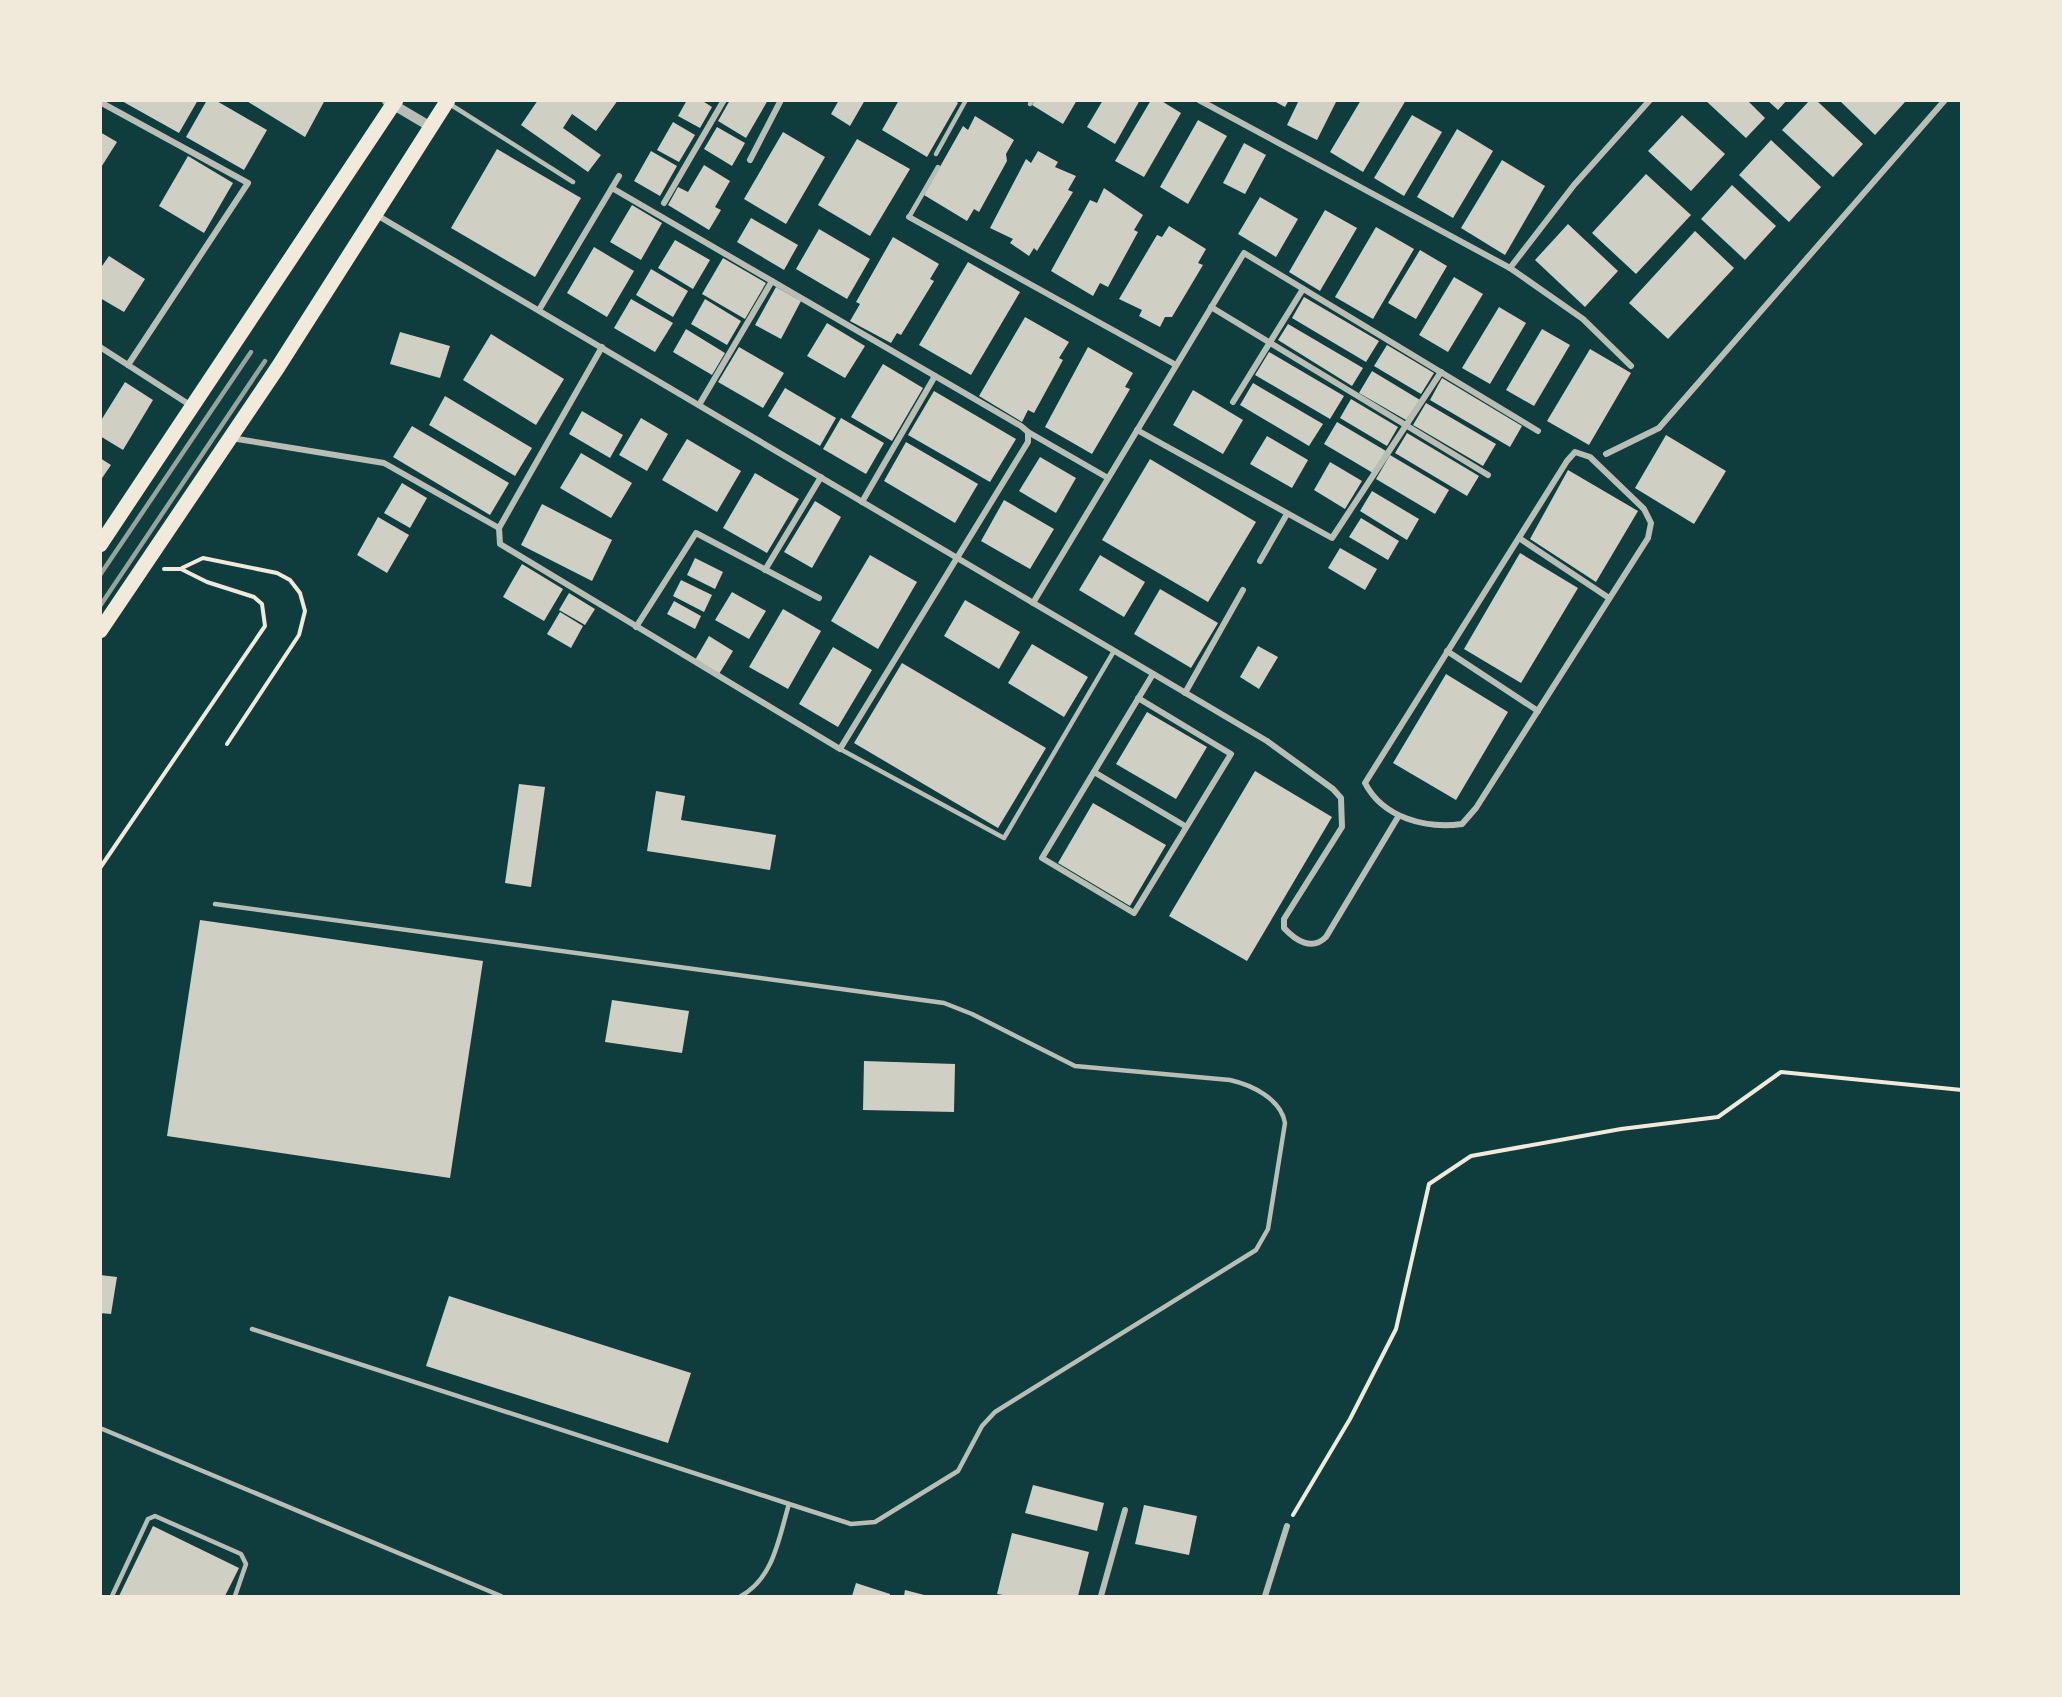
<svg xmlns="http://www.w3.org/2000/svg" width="2062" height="1697" font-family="Ubuntu,sans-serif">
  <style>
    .building { fill: #cfcfc3 }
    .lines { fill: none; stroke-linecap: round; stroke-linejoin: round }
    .path { stroke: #f1e9da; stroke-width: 4 }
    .service { stroke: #b8beb3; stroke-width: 4.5 }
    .minor { stroke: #b8beb3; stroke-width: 6 }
    .tertiary { stroke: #b8beb3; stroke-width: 10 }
    .primary { stroke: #f1e9da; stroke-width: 15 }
    .rail { stroke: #97a49c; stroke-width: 4.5 }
  </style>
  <rect width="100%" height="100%" fill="#0f3d3e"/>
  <g class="building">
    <path d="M120,100H198L179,133Z"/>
    <path d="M207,100H215L267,130L244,170L186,137Z"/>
    <path d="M245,100H325L305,137Z"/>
    <path d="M538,100H618L596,131L572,114L563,128L601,155L588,172L521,125Z"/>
    <path d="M687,100H701L712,107L700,128L678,116Z"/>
    <path d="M730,100H768L746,138L718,121Z"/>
    <path d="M839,100H865L850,126L831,114Z"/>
    <path d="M899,100H954L958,103L927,157L882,130Z"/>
    <path d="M1035,100H1077L1063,124L1032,105Z"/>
    <path d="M1103,100H1140L1115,144L1087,127Z"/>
    <path d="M1151,100H1160L1181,113L1144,177L1115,161Z"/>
    <path d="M1272,100H1289L1285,107Z"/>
    <path d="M1299,100H1337L1317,140L1287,125Z"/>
    <path d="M1361,100H1406L1363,172L1330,152Z"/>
    <path d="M1705,100H1747L1765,118L1746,138Z"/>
    <path d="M1767,100H1787L1778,110Z"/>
    <path d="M1810,100H1816L1863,144L1833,177L1782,130Z"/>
    <path d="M1839,100H1903L1905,102L1875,135Z"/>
    <path d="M1412,115L1442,132L1404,196L1374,178Z"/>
    <path d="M1682,115L1725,154L1691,191L1648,151Z"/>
    <path d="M975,116L1014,140L1006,154L1007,161L979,212L974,209L967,221L924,195L963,126L968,130Z"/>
    <path d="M1198,120L1227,136L1188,204L1160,187Z"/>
    <path d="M673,122L695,135L679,162L657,150Z"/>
    <path d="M717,127L745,143L732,166L704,149Z"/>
    <path d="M1457,129L1493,151L1453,218L1417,197Z"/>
    <path d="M100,132L117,142L100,169Z"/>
    <path d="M783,132L825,157L786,224L744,199Z"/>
    <path d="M857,139L910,169L870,236L818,205Z"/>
    <path d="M1771,140L1821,187L1789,222L1739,175Z"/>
    <path d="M1244,143L1266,155L1245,194L1223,183Z"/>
    <path d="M497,149L581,198L535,277L451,228Z"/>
    <path d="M651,151L677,166L660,196L634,181Z"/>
    <path d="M1038,151L1058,162L1055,167L1076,176L1068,190L1073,192L1037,251L1034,248L1029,256L1010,243L1013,239L990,228L1026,159L1031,163Z"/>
    <path d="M188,156L233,183L204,233L159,206Z"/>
    <path d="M1502,160L1545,186L1505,255L1461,228Z"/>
    <path d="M704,165L730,181L715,207L721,210L709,230L668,205L678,187L688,192Z"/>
    <path d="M1646,174L1691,215L1636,274L1592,233Z"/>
    <path d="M1732,185L1776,226L1745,260L1701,219Z"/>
    <path d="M1104,188L1143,215L1134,230L1138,232L1108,287L1100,283L1093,296L1051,271L1090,200L1097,203Z"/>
    <path d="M1260,197L1298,219L1276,257L1238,234Z"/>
    <path d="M632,205L662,223L641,260L610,242Z"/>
    <path d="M1325,210L1357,228L1320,291L1289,272Z"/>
    <path d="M751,218L798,245L784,270L737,242Z"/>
    <path d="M1568,224L1618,271L1585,307L1535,260Z"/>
    <path d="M1169,226L1206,249L1198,263L1203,265L1172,317H1165L1160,327L1139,316L1142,310L1119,299L1157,235L1162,237Z"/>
    <path d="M1376,227L1414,249L1373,319L1335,297Z"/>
    <path d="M819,229L870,259L847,299L796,269Z"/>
    <path d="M1695,231L1734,268L1668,339L1629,303Z"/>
    <path d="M893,237L939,264L930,279L934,281L901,335L897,333L891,343L850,321L860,304L856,302Z"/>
    <path d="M675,240L710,260L693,289L658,268Z"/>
    <path d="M594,247L634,271L607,317L567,293Z"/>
    <path d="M1420,250L1447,266L1416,319L1388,303Z"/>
    <path d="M109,256L145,279L124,312L100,298V269Z"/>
    <path d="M723,258L766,283L745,319L702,294Z"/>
    <path d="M968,262L1020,292L971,375L919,345Z"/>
    <path d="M651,269L688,291L673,317L636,295Z"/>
    <path d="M1454,277L1483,294L1448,352L1419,335Z"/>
    <path d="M776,287L801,301L781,339L755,325Z"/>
    <path d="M1304,297L1379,341L1366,362L1292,318Z"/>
    <path d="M631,299L673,323L655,352L614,328Z"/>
    <path d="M705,299L741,321L727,345L691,324Z"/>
    <path d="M1499,307L1526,323L1490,384L1462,368Z"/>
    <path d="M1025,317L1069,342L1059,358L1063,360L1034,413L1028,410L1022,422L979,396Z"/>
    <path d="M827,323L865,346L845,378L807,356Z"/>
    <path d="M1288,324L1363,368L1352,386L1278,340Z"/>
    <path d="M686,329L725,353L712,375L673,352Z"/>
    <path d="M1542,329L1570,345L1534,406L1506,390Z"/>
    <path d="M400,332L450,346L440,378L390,364Z"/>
    <path d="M491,334L564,379L536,425L463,380Z"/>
    <path d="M1387,345L1434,373L1421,394L1374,366Z"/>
    <path d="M739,347L784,373L763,408L718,382Z"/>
    <path d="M1088,347L1133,373L1125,387L1130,389L1092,454L1045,427Z"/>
    <path d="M1590,349L1631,373L1589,445L1547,421Z"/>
    <path d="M1269,352L1344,396L1330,419L1255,375Z"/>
    <path d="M883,364L923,388L892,441L851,417Z"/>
    <path d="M1372,371L1420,400L1406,420L1359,393Z"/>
    <path d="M1442,378L1522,426L1510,447L1430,400Z"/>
    <path d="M125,382L153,400L123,450L100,436V422Z"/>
    <path d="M1253,383L1323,424L1309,446L1240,405Z"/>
    <path d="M785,388L836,418L820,446L768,416Z"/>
    <path d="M1193,390L1243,420L1223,454L1173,425Z"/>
    <path d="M934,391L1016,439L990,482L908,435Z"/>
    <path d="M445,396L532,448L515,476L429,425Z"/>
    <path d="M1351,399L1398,427L1387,446L1340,418Z"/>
    <path d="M1426,403L1496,444L1483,466L1413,425Z"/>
    <path d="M582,411L623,435L610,458L569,434Z"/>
    <path d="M641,418L668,434L647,471L619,455Z"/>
    <path d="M841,418L884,443L866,474L823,449Z"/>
    <path d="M1337,422L1386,451L1373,473L1324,444Z"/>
    <path d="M412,426L509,483L490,515L393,457Z"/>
    <path d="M1407,433L1479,476L1467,496L1395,453Z"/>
    <path d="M1666,435L1726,471L1694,524L1635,488Z"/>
    <path d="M1267,436L1308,460L1292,488L1250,464Z"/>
    <path d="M687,439L741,471L717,512L662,480Z"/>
    <path d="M906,442L978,484L955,523L884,481Z"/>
    <path d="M581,453L632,483L611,518L560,488Z"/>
    <path d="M1390,455L1449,490L1435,514L1376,479Z"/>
    <path d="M1040,457L1076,478L1056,513L1019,491Z"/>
    <path d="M100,458L111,465L100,481Z"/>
    <path d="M1150,459L1256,522L1208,602L1102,540Z"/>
    <path d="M1330,462L1362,481L1345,509L1314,490Z"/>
    <path d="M1568,470L1638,511L1596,582L1530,539Z"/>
    <path d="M755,473L799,499L767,553L723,528Z"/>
    <path d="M402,483L427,498L410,528L384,513Z"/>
    <path d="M1372,491L1419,519L1407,540L1360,511Z"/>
    <path d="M1004,500L1054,529L1030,569L981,541Z"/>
    <path d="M815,501L841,517L812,568L784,552Z"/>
    <path d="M542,504L612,540L592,581L521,545Z"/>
    <path d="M378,517L409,535L387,573L357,555Z"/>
    <path d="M1361,518L1399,541L1388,560L1349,537Z"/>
    <path d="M1340,548L1377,569L1365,590L1328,568Z"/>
    <path d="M1520,553L1578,588L1521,683L1464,649Z"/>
    <path d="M870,555L917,582L878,649L831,621Z"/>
    <path d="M1100,555L1145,582L1124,617L1079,590Z"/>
    <path d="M695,558L723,572L715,589L687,575Z"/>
    <path d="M522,564L563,589L544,621L503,597Z"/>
    <path d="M681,580L712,595L704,612L673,596Z"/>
    <path d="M1160,589L1218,623L1191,668L1134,634Z"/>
    <path d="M732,592L766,611L749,639L715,620Z"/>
    <path d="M569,593L595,609L585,625L559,610Z"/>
    <path d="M965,600L1020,632L999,669L944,636Z"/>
    <path d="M674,601L701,616L695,629L667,614Z"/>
    <path d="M783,609L821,631L788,689L749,667Z"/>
    <path d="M560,612L583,626L571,648L547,634Z"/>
    <path d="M709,636L733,651L719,674L695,660Z"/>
    <path d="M1032,644L1088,677L1064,717L1008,683Z"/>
    <path d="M1258,646L1278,657L1259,689L1240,677Z"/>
    <path d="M833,647L872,670L838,727L799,704Z"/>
    <path d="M902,663L1046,748L998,828L854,743Z"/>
    <path d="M1446,674L1508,712L1456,800L1393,763Z"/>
    <path d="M1147,712L1207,747L1176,799L1116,764Z"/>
    <path d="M1255,771L1332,817L1247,961L1169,916Z"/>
    <path d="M519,784L545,787L531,887L505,883Z"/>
    <path d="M656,791L685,796L681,820L776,835L770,870L647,851Z"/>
    <path d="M1093,803L1166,845L1130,906L1058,863Z"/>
    <path d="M200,920L483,961L450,1178L167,1136Z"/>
    <path d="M612,1000L689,1011L682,1053L605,1042Z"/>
    <path d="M864,1061L955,1064L954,1112L863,1110Z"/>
    <path d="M100,1275L117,1277L111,1314L100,1313Z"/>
    <path d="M449,1296L691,1373L668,1443L426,1366Z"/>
    <path d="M1033,1485L1104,1503L1097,1531L1025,1513Z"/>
    <path d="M1144,1505L1197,1516L1189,1555L1135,1544Z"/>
    <path d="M153,1526L239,1568L225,1596H119Z"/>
    <path d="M1012,1533L1089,1552L1078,1596H1009L997,1594Z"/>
    <path d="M856,1583L890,1594V1596H852Z"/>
    <path d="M905,1590L928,1596H904Z"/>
  </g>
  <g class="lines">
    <g class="path">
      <path d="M182,568L203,558L277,573L290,580L300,593L305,611L299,635L227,744"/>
      <path d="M100,868L265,626L262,604L254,597L207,582L181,569H164"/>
      <path d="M1293,1515L1350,1419L1396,1329L1429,1184L1471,1156L1621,1129L1718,1117L1781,1072L1962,1090"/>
    </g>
    <g class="service">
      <path d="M448,103L573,182"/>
      <path d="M1030,104L1032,100"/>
      <path d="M936,154L966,100"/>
      <path d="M909,217L938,167"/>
      <path d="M840,749L1004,838L1114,651"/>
      <path d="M215,904L944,1003L972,1014L1075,1066L1230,1080C1252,1085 1281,1099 1285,1123L1268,1229L1256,1250L995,1412L982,1426L958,1471L875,1522L851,1524L789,1504C779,1537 774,1578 741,1596"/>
      <path d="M252,1329L789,1504"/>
      <path d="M100,1428L501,1596"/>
      <path d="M112,1596L148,1519L155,1516L241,1554L246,1564L235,1596"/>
    </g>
    <g class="minor">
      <path d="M1199,100L1510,268L1583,319L1631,366"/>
      <path d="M100,102L248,183L128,365"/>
      <path d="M750,160L781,100"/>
      <path d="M664,203L724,100"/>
      <path d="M375,214L1267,741L1333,789L1341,798L1342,827L1284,919V928C1296,941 1312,951 1326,937L1398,817"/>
      <path d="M909,217L1176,365"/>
      <path d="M1510,268L1574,185L1650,100"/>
      <path d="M1211,307L1488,475"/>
      <path d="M539,310L619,176"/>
      <path d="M100,347L190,405"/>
      <path d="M602,347L499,528L500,544L840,749L1028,442V432L1021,426L612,188"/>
      <path d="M1233,402L1303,289"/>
      <path d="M699,405L772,281"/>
      <path d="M1137,430L1332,538L1441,372"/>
      <path d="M1028,432L1108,478"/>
      <path d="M231,438L384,463L499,528"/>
      <path d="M1575,452L1590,457L1644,509L1651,523L1648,538L1476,808L1462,824C1426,829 1383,818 1365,783L1567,461Z"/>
      <path d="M1606,454L1659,428L1945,100"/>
      <path d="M862,502L935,376"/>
      <path d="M1519,538L1609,598"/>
      <path d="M1260,561L1287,514"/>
      <path d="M765,570L821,477"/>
      <path d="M1033,603L1244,253L1538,431"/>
      <path d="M636,627L696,533L819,598"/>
      <path d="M1447,651L1538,711"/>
      <path d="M1185,693L1243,590"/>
      <path d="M1138,698L1231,754L1134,913L1042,858L1153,674"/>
      <path d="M1094,772L1185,826"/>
      <path d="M1101,1596L1125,1510"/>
      <path d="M1265,1596L1287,1526"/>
    </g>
    <path class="tertiary" d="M387,101L431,127"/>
    <g class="primary">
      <path d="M100,545L396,100"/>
      <path d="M100,631L278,367L448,100"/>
    </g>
    <g class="rail">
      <path d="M100,575L251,352"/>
      <path d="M100,606L265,361"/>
    </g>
  </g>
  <rect width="2062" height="1697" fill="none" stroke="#f1e9da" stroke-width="204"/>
</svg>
